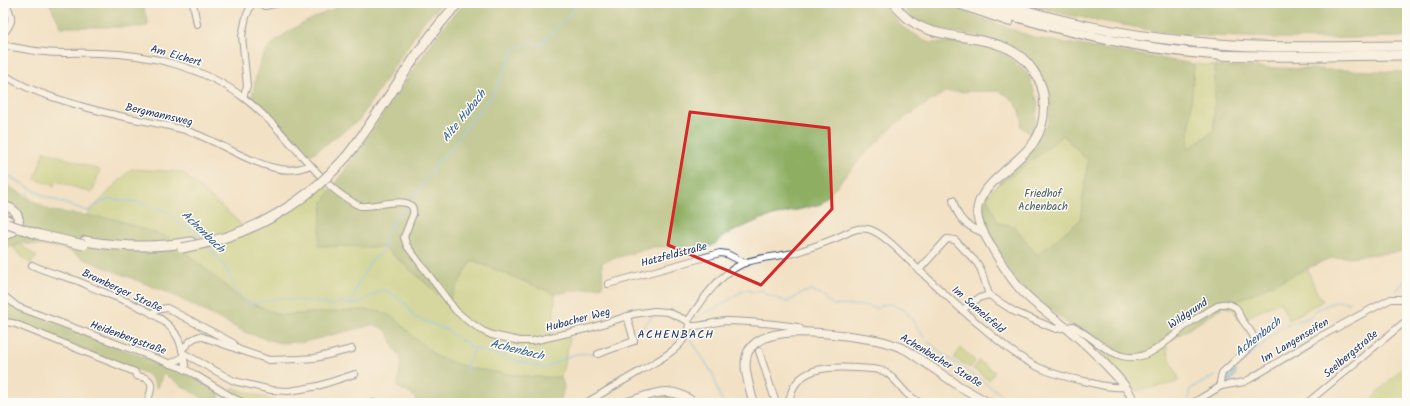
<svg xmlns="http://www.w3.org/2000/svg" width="1410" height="406" font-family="Kalam,sans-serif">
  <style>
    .green { fill: #b3ca6f; stroke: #677c66 }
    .forest { fill: #8eae62; stroke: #546e60 }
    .water { fill: #64b4df; stroke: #40729e }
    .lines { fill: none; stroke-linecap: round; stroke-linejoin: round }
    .stream { stroke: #64b4df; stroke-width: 1.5 }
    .minor-casing { stroke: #3b4a6d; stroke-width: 8 }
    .major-casing { stroke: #3b4a6d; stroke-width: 10 }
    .highway-casing { stroke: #3b4a6d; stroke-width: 11 }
    .minor { stroke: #fff; stroke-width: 6 }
    .major { stroke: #fff; stroke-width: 8 }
    .highway { stroke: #fff; stroke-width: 9 }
    .highway-bridge-casing { stroke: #3b4a6d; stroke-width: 11; stroke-linecap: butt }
    .highway-bridge { stroke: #fff; stroke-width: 9 }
    .marked { fill: none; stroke: #d62828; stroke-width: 3; stroke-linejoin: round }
    .labels { text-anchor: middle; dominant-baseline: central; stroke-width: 3; stroke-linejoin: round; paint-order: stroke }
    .street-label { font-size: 11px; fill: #1b2f5e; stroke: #fdfcf7 }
    .park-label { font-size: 11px; fill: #495e63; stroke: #fdfcf7 }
    .water-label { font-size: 12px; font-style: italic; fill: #355e8b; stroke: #fdfcf7 }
    .neighbourhood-label { font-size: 12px; letter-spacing: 1px; fill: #1b2f5e; stroke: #fdfcf7 }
  </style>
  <rect width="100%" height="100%" fill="#fdfcf7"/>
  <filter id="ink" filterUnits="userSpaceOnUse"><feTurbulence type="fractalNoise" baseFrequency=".025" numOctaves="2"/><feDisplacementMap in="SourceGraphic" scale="8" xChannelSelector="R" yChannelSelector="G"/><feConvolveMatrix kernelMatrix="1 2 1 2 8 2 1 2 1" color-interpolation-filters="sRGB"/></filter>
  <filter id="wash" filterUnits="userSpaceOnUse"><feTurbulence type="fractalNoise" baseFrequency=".012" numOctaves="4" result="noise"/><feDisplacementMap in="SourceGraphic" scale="16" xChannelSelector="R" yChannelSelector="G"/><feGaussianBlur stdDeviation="0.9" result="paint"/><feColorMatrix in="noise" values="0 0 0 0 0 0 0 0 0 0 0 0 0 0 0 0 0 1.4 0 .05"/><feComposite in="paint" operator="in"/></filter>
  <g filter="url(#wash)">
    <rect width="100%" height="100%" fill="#f2e1c5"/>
    <g class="green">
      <path d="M1194,64L1215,66L1214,131L1188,149Z"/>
      <path d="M1063,135L1088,161L1080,220L1037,256L1014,226L998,223L987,197L994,188L1025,166Z"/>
      <path d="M44,151L100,170L92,193L56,181L54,186L35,179Z"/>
      <path d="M131,169L182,172L239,222L248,235L286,214L308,199L324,186L331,191L323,202L319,246L384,247L447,302L472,260L555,294L553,334L570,339L561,377C530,379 498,372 468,368L438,357L412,336L396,319L365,310L280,315L241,299L167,237L86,215Z"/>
      <path d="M20,244L37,257L30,263L20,255L13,247Z"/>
      <path d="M1307,268L1317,293L1323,301L1289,320L1280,302L1239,321L1234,309L1223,307Z"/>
      <path d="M1166,343L1168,354L1179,380L1175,383L1136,391L1098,348L1142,359Z"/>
      <path d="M961,348L975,361L970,368L954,358Z"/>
      <path d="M979,361L995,372L989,380L973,369Z"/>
      <path d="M1407,363V403H1367Z"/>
      <path d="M233,388L276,401L299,403H258L231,393Z"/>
    </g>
    <g class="forest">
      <path d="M49,3H113V5L142,3L149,25L142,27H61Z"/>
      <path d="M345,3H443L424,21L359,120L311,155L252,97C255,84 256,70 262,58C275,32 320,16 345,3Z"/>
      <path d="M466,3H883L902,27L930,43L974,42L1006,54L1028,74L1038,103L1033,136L1020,126L1022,120L1020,111L1016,104L1008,96L999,91L945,92L897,123L861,158L821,204L761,219L725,235L712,246L654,247L602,262L603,286L555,294L472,260L448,302L384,247L318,246L323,202L434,40L452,16Z"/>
      <path d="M899,3H940L1036,38L1194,64L1188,149L1214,131L1215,66L1407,72V251L1328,259L1223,307L1142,359L1098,348L1015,281L980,218L987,197L998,223L1014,226L1037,255L1080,220L1088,161L1063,135L1025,166L994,188L1028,154L1048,123L1050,105L1044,81L1018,49L974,35L944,31L914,20Z"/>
      <path d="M1024,3H1367C1374,6 1398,3 1407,3V37L1313,39L1177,35L1063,14Z"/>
      <path d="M3,183L51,211L114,219L167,237L241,299L280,315L365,310L381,311L396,319L412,336L438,357L468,368C498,372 530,379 561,377L564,387L560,403H460L457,401L456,403H418L414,396L397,387L401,363V357C386,344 397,329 372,325L304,342L280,343L247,333L171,294L84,259L66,249L56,247L19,243L7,249L3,259V247L7,249V237L23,220C21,208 14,204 3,203Z"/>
      <path d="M3,298L20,310L164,365L191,376L219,392L220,403H210L163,374L157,389C154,381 152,377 145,373L3,319Z"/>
      <path d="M669,395L683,403H642Z"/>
    </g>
    <path class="water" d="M1233,367L1235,368L1236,374L1232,380L1227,382L1223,380L1224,376Z"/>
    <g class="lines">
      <g class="stream">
        <path d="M3,173L44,196L87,211L108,199L133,201L167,211L178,222L196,234L201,240"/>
        <path d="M27,193L28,196"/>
        <path d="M411,200L430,175L437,162L451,149L466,127L492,96L515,48L532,43L539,46L580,3"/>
        <path d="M196,234L203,231"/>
        <path d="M386,234L396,217L407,206"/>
        <path d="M208,247L224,265L231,278L235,291L249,304L281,298L311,302C322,300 332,311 343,301L346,304H357L380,291L385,290L397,297L407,305L411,312L414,314V317L447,330L456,337"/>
        <path d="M1397,290L1407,278"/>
        <path d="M349,304L352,301L357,286L371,261L382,253L385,239"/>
        <path d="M695,318L718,307L744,290H748L752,292L762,290L765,294L787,302L795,298L801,293L810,291L819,293L833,305L869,306L877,309L882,305L890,304L905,310L924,337"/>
        <path d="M635,335L653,316"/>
        <path d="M690,338L714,376L718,392L723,403"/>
        <path d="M460,340L467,343L469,347L544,368L574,354L596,353"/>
        <path d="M927,341L944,355L1014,403"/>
        <path d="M1234,369L1282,327L1310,317L1315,311L1329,304L1338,301L1350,303"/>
        <path d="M467,373L466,366L475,349"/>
        <path d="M1189,398V391L1192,388L1215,376"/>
      </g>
    </g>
  </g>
  <g filter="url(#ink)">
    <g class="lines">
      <defs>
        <g id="minor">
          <path d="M193,3L197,24"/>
          <path d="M258,3L265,6L279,3"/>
          <path d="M3,34C14,22 13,18 6,3"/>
          <path d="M3,45C17,48 31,51 45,52C63,54 81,52 99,53C149,54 204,67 244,98C266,115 284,135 302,156C317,172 331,190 351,201C354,203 358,206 361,206C373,208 417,192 413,214L404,237L407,246L456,311L468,321L483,331L492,335L520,341H533L590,328L634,314L654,311L668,312L688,321"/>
          <path d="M3,74C19,85 36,92 55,98C76,105 98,111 120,116C142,121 165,124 188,131C218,141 245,161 275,168C287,171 299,170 310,165"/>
          <path d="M243,97L247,86L242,36L246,17L252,3"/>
          <path d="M953,200C957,219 967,227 984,233"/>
          <path d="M32,265C46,272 60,275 75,280C84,283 92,288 101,291C124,301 166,313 178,338C183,348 184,360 186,370"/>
          <path d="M919,270L947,239L955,240L977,263L981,270L989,295"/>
          <path d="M608,284L720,253L727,254L745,263"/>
          <path d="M3,295L18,307L182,368L194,374L235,399L245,403"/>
          <path d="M962,310L979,298L989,295L1015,312L1056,329L1073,326C1089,335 1104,351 1122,356C1149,363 1169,338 1188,324C1198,317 1209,311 1219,305C1224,303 1230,304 1235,307C1239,309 1238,314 1241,318C1245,325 1252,331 1255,340L1253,344L1222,373L1220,382L1221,386"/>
          <path d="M152,314L156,310L167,308L233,343L237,349"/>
          <path d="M3,322L13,323L135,372L136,376C157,378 152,388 147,403"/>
          <path d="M689,326C701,327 714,322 726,321C750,321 774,324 798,327L803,331"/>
          <path d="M182,349C191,342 188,340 200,336L269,360L299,359L315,358L352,349"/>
          <path d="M759,351L776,403"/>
          <path d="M183,353L234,381L271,390L288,391L302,389L318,386L355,374"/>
          <path d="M598,354L634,341L627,316"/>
          <path d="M170,364L183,357"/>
          <path d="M370,403H380"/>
          <path d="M586,403C604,392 623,381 642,370C655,362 670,355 680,344C685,338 691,329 688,321C702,300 719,274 744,263C756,258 780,256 794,253C807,249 821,244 834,239C845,235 855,226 868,229C883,232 907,259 919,270C940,290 960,309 982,327C1000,342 1017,357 1038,367C1052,374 1069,378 1084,381C1100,385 1109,388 1126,387"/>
          <path d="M789,403C793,366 829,366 857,368C866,369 877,368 885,372C894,377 900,387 907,394C911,397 916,400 920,403"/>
          <path d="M1193,403L1221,386L1244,382L1250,379L1314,340L1360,315L1391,299H1407"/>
          <path d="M1307,403L1407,320"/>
        </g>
        <g id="major">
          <path d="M894,3C926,55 999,20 1033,70C1041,81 1045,94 1044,107C1044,119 1041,132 1034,142C1019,165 970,188 978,219C980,228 987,238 991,246C999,259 1006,272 1016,284C1029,301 1047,312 1064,326C1079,338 1094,352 1108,367C1118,378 1129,388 1134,403"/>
          <path d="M3,206C12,207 17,211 19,220C18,229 12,235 3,235"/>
          <path d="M3,218L8,220"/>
          <path d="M625,403C651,395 670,383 694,403"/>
          <path d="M753,403C751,388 741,367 748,352C762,324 824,333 849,336C863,338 878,339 891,344C897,346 903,348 908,351L959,386L989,403"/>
        </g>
        <g id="highway">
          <path d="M957,3L1009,21"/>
          <path d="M973,3C1053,30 1135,49 1219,55C1282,58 1344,55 1407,55"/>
          <path d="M1001,3C1072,26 1145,39 1219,44C1281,49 1344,46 1407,46"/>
          <path d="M347,156C386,106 415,49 458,3"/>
          <path d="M85,241C120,247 156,248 191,242"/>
        </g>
      </defs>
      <use href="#minor" class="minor-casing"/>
      <use href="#major" class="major-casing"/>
      <use href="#highway" class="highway-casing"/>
      <use href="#minor" class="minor"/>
      <use href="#major" class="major"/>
      <use href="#highway" class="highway"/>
      <defs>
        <g id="highway-bridge">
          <path d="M7,224L40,235L84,245"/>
          <path d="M182,248C248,237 303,206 347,156"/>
        </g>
      </defs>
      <use href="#highway-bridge" class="highway-bridge-casing"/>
      <use href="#highway-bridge" class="highway-bridge"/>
    </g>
  </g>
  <path d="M0 0H1410V406H0ZM690,112L829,128L832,209L761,285L668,245Z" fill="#f2e1c5" fill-opacity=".55" fill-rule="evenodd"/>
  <path class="marked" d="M690,112L829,128L832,209L761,285L668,245Z"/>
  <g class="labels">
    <g class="street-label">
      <text transform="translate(176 56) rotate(16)">Am Eichert</text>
      <text transform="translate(159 115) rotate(13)">Bergmannsweg</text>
      <text transform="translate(674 255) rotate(-15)">Hatzfeldstraße</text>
      <text transform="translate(122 291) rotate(25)">Bromberger Straße</text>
      <text transform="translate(978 310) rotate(41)">Im Samelsfeld</text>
      <text transform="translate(1188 314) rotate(-34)">Wildgrund</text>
      <text transform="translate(578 320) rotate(-15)">Hubacher Weg</text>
      <text transform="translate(128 338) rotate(20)">Heidenbergstraße</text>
      <text transform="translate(1295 341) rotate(-31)">Im Langenseifen</text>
      <text transform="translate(1351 354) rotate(-40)">Seelbergstraße</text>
      <text transform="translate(941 361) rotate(31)">Achenbacher Straße</text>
    </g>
    <g class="park-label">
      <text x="1043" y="194">Friedhof<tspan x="1043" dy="13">Achenbach</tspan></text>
    </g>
    <g class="water-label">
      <text transform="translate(464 116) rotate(-51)">Alte Hubach</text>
      <text transform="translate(203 232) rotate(44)">Achenbach</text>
      <text transform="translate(1258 337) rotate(-38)">Achenbach</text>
      <text transform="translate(517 350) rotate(14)">Achenbach</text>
    </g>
    <g class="neighbourhood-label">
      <text x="676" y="334">ACHENBACH</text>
    </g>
  </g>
  <rect width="1410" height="406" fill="none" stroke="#fdfcf7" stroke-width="16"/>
</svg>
